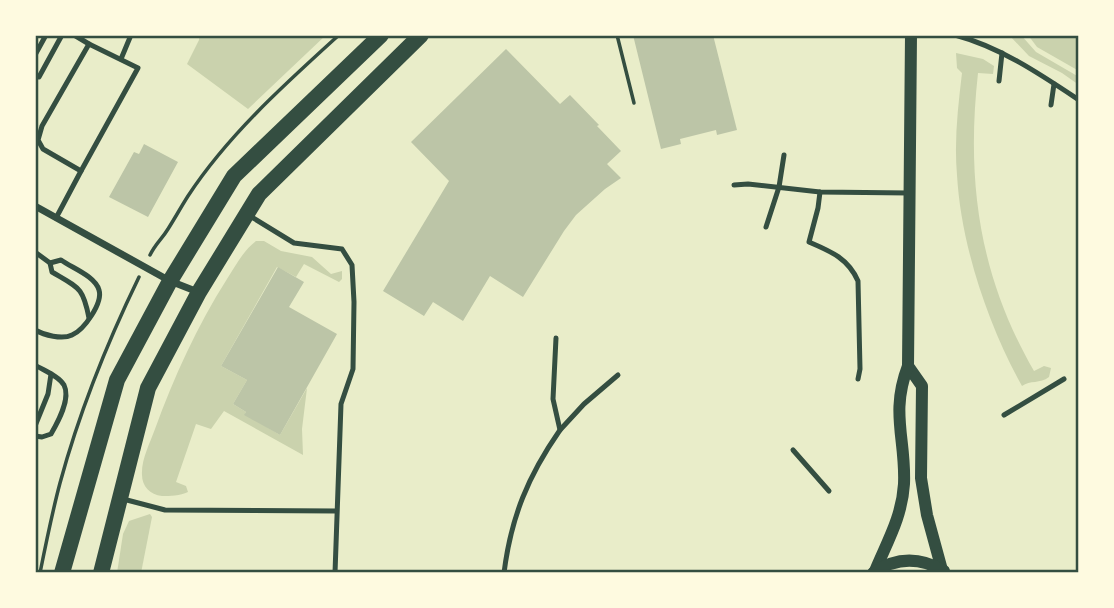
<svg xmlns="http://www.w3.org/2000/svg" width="1114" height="608" font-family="Ubuntu,sans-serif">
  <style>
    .green { fill: #cad2ad }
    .building { fill: #bcc5a7 }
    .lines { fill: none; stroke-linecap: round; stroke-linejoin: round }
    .path { stroke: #344e41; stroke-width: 3.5 }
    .service { stroke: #344e41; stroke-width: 5 }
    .minor { stroke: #344e41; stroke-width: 7 }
    .tertiary { stroke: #344e41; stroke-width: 12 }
    .primary { stroke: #344e41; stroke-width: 16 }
    .neatline { fill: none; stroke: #344e41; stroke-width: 2.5 }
  </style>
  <rect width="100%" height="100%" fill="#e9edc9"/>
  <g class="green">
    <path d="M199,35H326L248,109L187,64L199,40Z"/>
    <path d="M1009,35H1021L1036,52L1079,77V85L1062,73L1029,56Z"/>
    <path d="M1028,35H1079V71L1037,47Z"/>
    <path d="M956,53L983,59L994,66L993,74L978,73C966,181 979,276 1034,371L1044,366L1051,368L1049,377C1040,384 1030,380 1022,386C988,325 961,245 957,175C954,141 958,107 962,73L957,68Z"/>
    <path d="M256,241H264L281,251L312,257L331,274L342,271V279L339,282L304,264L296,277L277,267L221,366L247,380L233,404L246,412L245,414L280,435L307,388L302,429L303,455L224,411L211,429L196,424L176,482L186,486L188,492C180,496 170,496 162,496C150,495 142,486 142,475C141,460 150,443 155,429C174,377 197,326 227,279C236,265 243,251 256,241Z"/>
    <path d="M150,514L152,517L141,573H117L123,534L129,521Z"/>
  </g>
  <g class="building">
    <path d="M633,35H713L737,130L717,135L716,130L680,139L681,144L661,149Z"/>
    <path d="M506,49L560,104L570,95L599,125L597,126L621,151L607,164L621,178L605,189L576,215L564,231L523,297L490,276L463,321L433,302L424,316L383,291L449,181L411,142Z"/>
    <path d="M144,144L178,162L148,217L109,197L134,152L139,154Z"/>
    <path d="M278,267L304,282L289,307L337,334L280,435L244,415L246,412L233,404L247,380L221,366Z"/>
  </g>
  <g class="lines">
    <g class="path">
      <path d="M617,35L634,103"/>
      <path d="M150,255C156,243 162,239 168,229C175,218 181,207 188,196C228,135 285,84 339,35"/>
      <path d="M40,573C46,543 52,513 60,483C79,413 107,343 139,277"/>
    </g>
    <g class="service">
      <path d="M74,35L89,44"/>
      <path d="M955,35C1000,47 1040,74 1079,100"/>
      <path d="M89,44L138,68L81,171L43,149L38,140L42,126Z"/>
      <path d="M35,55L46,35"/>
      <path d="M121,59L131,35"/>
      <path d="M39,77L62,35"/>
      <path d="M999,81L1002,53"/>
      <path d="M1051,105L1054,84"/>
      <path d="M734,185L748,184L820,192L909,193"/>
      <path d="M820,192L818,208L809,242C830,251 848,258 858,281L860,369L858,379"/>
      <path d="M250,216L294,243L342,249L352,265L354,302L353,369L341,404L335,573"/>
      <path d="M56,218L81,171"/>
      <path d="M766,227L779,187L784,155"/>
      <path d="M35,252L50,263L52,272C79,288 83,287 89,318"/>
      <path d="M35,330C44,335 62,340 72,335C84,330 103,303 99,290C95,276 72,268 61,260L50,263"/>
      <path d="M35,365C43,370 59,376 64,385C71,399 58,422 51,434L42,437L35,436"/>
      <path d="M1004,415L1064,379"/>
      <path d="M35,426L48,394L51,374"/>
      <path d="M560,430L584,404L618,375"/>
      <path d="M793,450L829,491"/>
      <path d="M123,499L165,510L336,511"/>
      <path d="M504,573C511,517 528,476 560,430L553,399L556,338"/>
    </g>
    <path class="minor" d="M35,206L170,281L198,292"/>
    <g class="tertiary">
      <path d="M908,366L922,386L921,478L927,515L942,570"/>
      <path d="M875,571C887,542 902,517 904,484C906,439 890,413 908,366L911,35"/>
      <path d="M873,573C896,557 920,557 944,571"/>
    </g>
    <g class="primary">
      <path d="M62,573L117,380L170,281L234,176L381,35"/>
      <path d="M101,573L148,388L199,292L259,194L421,35"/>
    </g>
  </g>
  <rect width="1114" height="608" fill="none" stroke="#fefae0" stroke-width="74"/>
  <rect x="37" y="37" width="1040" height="534" class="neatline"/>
</svg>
